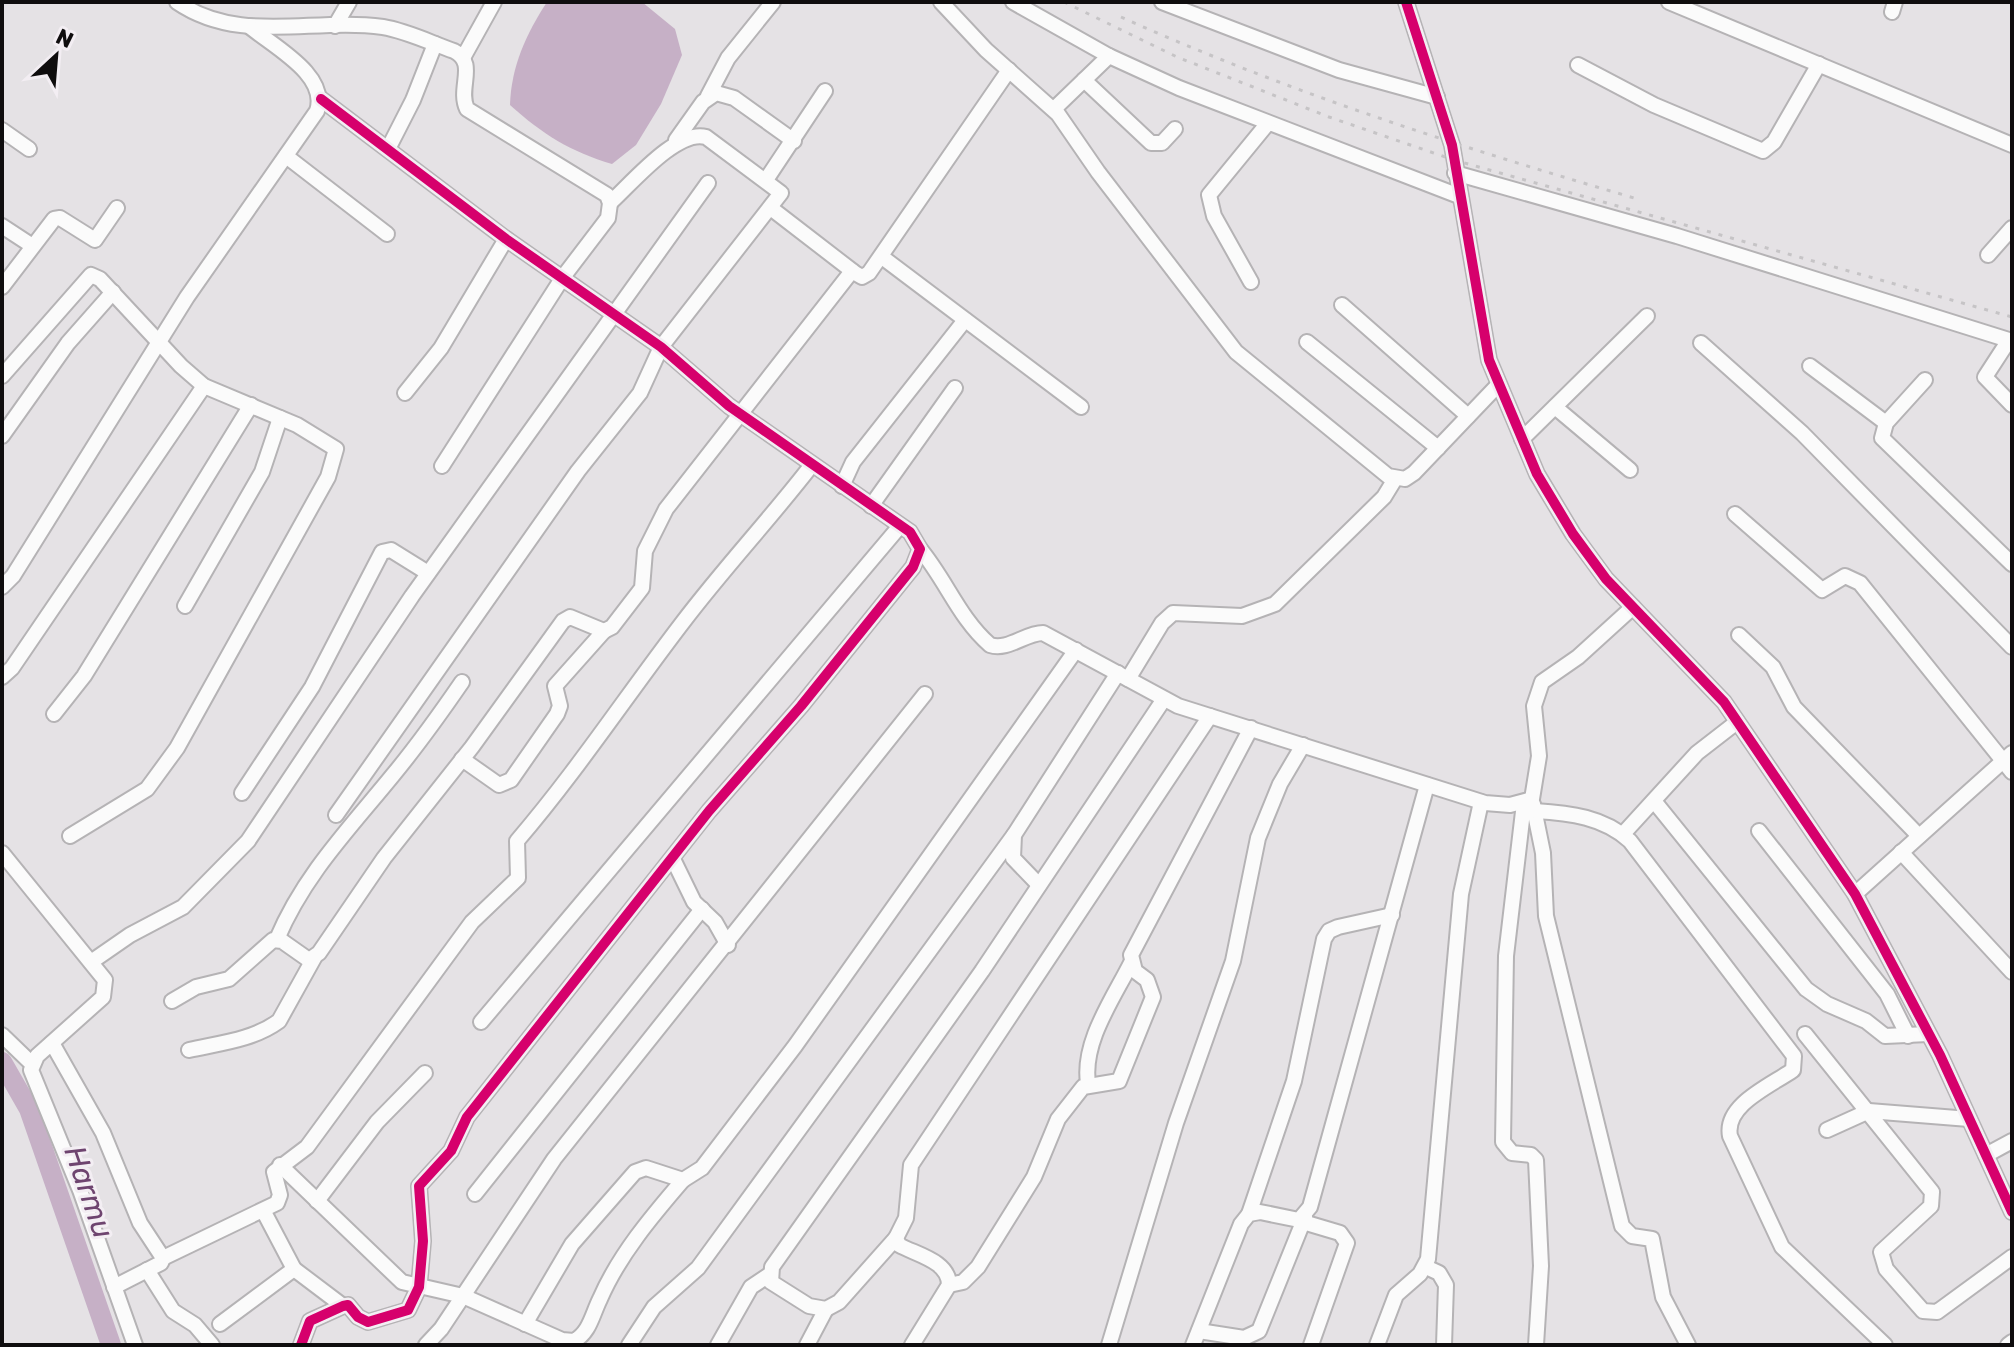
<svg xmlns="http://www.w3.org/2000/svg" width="2014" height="1347" font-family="Rubik,sans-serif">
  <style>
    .water { fill: #c6b0c6 }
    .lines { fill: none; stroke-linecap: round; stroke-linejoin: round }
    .river { stroke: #c6b0c6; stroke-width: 20 }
    .minor-casing { stroke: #b5b3b5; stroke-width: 18 }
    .minor { stroke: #fbfbfb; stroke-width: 14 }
    .rail { stroke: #c6c4c6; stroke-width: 3; stroke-dasharray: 4 8; stroke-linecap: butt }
    .cycleway-casing { stroke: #f3eef3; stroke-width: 15 }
    .cycleway { stroke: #d6006c; stroke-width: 10 }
    .labels { text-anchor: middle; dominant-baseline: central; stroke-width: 6; stroke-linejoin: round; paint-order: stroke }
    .water-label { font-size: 30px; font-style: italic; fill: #6e446f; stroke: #f3eef3 }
  </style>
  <rect width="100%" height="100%" fill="#e5e2e5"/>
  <path class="water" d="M547,2H642L675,29L682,55L661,104L636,145L612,164C571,152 542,134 510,105C511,67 526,34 547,2Z"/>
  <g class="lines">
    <path class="river" d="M2,1062L29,1109L111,1345"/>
    <defs>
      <g id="minor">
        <path d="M177,2C240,45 312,17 383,27C407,31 431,43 454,51C478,63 457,88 467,109L607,195L610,203L608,218L563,277L442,466"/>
        <path d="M941,2L986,50L1058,114L1098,172L1236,352L1388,476L1405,479L1414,473L1498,385"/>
        <path d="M1013,2L1109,56L1179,88L1459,196"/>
        <path d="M1162,2L1339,70L1437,97"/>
        <path d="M1406,2L1452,145L1489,360L1537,474L1573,534L1606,579L1724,702L1855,894L1940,1055L2012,1212"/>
        <path d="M1669,2L2012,145"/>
        <path d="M1892,12L1895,2"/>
        <path d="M335,26L349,2"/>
        <path d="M464,56L494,2"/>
        <path d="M1578,65L1654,105L1763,151L1774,142L1819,64"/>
        <path d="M1084,80L1151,143H1162L1175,129"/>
        <path d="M708,96L728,58L773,2"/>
        <path d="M1054,109L1109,56"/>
        <path d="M2,130L29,149"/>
        <path d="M676,140L703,102L716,93L734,98L794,141"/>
        <path d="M388,149L413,100L435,44"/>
        <path d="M286,156L387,234"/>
        <path d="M1455,173L1677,236L2012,341"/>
        <path d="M766,180L825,91"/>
        <path d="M772,209L855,273L862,277L869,273L1009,70"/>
        <path d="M2,226L31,245"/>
        <path d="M1988,255L2012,228"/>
        <path d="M882,257L1081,407"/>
        <path d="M1251,282L1214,216L1209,195L1268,123"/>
        <path d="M2,287L54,219L60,218L95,240L117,208"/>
        <path d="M1342,305L1468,416"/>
        <path d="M2009,340L1985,377L2012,405"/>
        <path d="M1307,342L1438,448"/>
        <path d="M1701,343L1802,433L2012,647"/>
        <path d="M1810,366L1886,423"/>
        <path d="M2,376L91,275L100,279L181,366L204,386L297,425L336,449L328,477L177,748L147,789L70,836"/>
        <path d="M1925,380L1886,423L1882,438L2012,564"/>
        <path d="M405,393L441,348L506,239"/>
        <path d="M1555,407L1630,470"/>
        <path d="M2,436L68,343L113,292"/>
        <path d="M1522,439L1647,316"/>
        <path d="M842,486L853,462L965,320"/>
        <path d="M871,506L955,388"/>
        <path d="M1735,514L1822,590L1845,576L1860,583L2012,772"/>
        <path d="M920,549C946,580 959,618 990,645C1008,651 1025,633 1043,633L1178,706L1485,803L1510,805L1532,799L1539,756L1534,706L1542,682L1578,657L1633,607"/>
        <path d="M2,587L13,576L187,297L317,111C329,75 274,47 249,26"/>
        <path d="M185,606L262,472L280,418"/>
        <path d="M1739,635L1773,667L1794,707L1919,836"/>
        <path d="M2,677L12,668L204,386"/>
        <path d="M1128,679L1162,623L1173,613L1242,616L1275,604L1384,497L1395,479"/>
        <path d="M54,714L84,676L251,405"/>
        <path d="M462,759L499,785L511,780L557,714L560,706L555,686L604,631"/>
        <path d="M242,793L312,687L382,552L391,550L428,573"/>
        <path d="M1654,801L1806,989L1827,1004L1866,1021L1885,1036L1928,1034"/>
        <path d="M1524,803L1506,956L1503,1142L1512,1153L1531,1155L1536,1160L1541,1266L1536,1345"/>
        <path d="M1533,804L1543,853L1546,916L1622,1226L1632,1236L1652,1239L1663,1297L1688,1345"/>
        <path d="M1535,811C1570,813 1604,817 1630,841L1794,1056L1793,1070C1770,1086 1724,1105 1730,1136L1782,1247L1885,1345"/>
        <path d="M336,815L578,471L640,393L661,347L781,193L706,137C677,129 632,183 610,203"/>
        <path d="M1759,831L1887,994L1908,1036"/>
        <path d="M1623,834L1697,753L1737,722"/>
        <path d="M1901,852L2012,972"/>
        <path d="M2,853L105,980L103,997L37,1056L31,1070L80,1190L135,1345"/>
        <path d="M673,859L694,902L715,922L728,945"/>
        <path d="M1039,885L1013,858L1014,835L1118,673"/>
        <path d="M1855,894L2012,753"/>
        <path d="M277,939C304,875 349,829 393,775C417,746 440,714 462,682"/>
        <path d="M91,962L130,935L183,907L248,841L412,596L708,183"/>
        <path d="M172,1001L196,987L229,979L273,940L282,941L309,960L319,953L384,858L472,747L563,621L570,617L604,631L612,627L642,588L645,551L666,509L852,271"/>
        <path d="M481,1022L900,526"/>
        <path d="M1805,1034L1932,1192L1931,1206L1881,1252L1886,1269L1923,1311L1937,1312L2012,1257"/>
        <path d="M2,1035L31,1063"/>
        <path d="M52,1043L103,1133L140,1223L163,1258L161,1263L114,1287"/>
        <path d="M189,1050C220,1043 253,1040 279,1021L314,958"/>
        <path d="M1088,1083C1082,1042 1113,999 1131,963"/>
        <path d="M1827,1130L1869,1111L1969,1119"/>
        <path d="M1986,1155L2012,1141"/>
        <path d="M280,1165L402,1282L463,1296L562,1340L574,1341C590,1332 592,1315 600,1299C619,1255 652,1216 683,1180"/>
        <path d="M475,1194L702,909"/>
        <path d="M317,1201L377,1122L425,1073"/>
        <path d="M264,1212L294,1269L343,1306"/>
        <path d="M1249,1214L1294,1081L1324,939L1329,931L1338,927L1392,915"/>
        <path d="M1303,1222L1340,1233L1347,1243L1311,1345"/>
        <path d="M896,1238L839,1302L826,1309L809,1306L771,1282L772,1267L982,971L1164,699"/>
        <path d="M163,1258L277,1203L280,1195L274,1172L307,1147L472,922L518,878L517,841C577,771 627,695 683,622C724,568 770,519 811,466"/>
        <path d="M1426,1267L1439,1273L1446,1285L1444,1345"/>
        <path d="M147,1270L173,1311L195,1325L212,1345"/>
        <path d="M949,1285L963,1282L978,1267L1034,1177L1058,1119L1083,1087L1119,1081L1153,997L1147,980L1135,971L1131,955L1251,728"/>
        <path d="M220,1324L294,1269"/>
        <path d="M525,1324L572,1244L635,1172L646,1168L683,1180L702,1168L795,1046L1076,650"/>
        <path d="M1199,1331L1244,1338L1259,1331L1305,1217"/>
        <path d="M301,1345L310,1321L343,1306L348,1305L358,1317L368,1322L408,1310L419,1287L423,1241L419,1186L451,1151L467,1117L709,811L801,706L913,567L920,549L910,532L729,406L661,347L506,239L321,99"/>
        <path d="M426,1345L441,1329L554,1159L925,694"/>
        <path d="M629,1345L654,1307L698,1268L1014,835"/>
        <path d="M718,1345L751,1287L769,1275"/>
        <path d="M807,1345L826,1309"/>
        <path d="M912,1345L949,1285C949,1261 917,1255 899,1245L896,1238L906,1218L911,1165L1210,716"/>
        <path d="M1109,1345L1176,1123L1233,961L1258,838L1280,784L1303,745"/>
        <path d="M1193,1345L1241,1224L1249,1214L1260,1212L1299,1220L1310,1207L1427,785"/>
        <path d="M1377,1345L1396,1295L1420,1274L1428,1259L1461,894L1481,802"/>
        <path d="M2008,1345L2012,1342"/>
      </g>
    </defs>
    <use href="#minor" class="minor-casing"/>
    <use href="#minor" class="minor"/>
    <g class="rail">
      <path d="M1064,2L1177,57L1329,117L1454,160L2012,317"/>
      <path d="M1121,17C1290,93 1463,148 1641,200"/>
    </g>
    <defs>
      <g id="cycleway">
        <path d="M1406,2L1452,145L1489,360L1537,474L1573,534L1606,579L1724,702L1855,894L1940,1055L2012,1212"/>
        <path d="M301,1345L310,1321L343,1306L348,1305L358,1317L368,1322L408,1310L419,1287L423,1241L419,1186L451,1151L467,1117L709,811L801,706L913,567L920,549L910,532L729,406L661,347L506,239L321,99"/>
      </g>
    </defs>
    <use href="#cycleway" class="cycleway-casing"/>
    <use href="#cycleway" class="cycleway"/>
  </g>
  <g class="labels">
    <g class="water-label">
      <text transform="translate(89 1192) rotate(71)">Harmu</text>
    </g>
  </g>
  <rect width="2014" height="1347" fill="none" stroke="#0f0d0e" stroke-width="8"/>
  <g transform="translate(56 56) rotate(26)" stroke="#f3eef3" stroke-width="6" paint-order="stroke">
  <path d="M0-6L14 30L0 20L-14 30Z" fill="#0f0d0e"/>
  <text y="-12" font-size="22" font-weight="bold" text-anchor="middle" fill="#0f0d0e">N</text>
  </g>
</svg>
